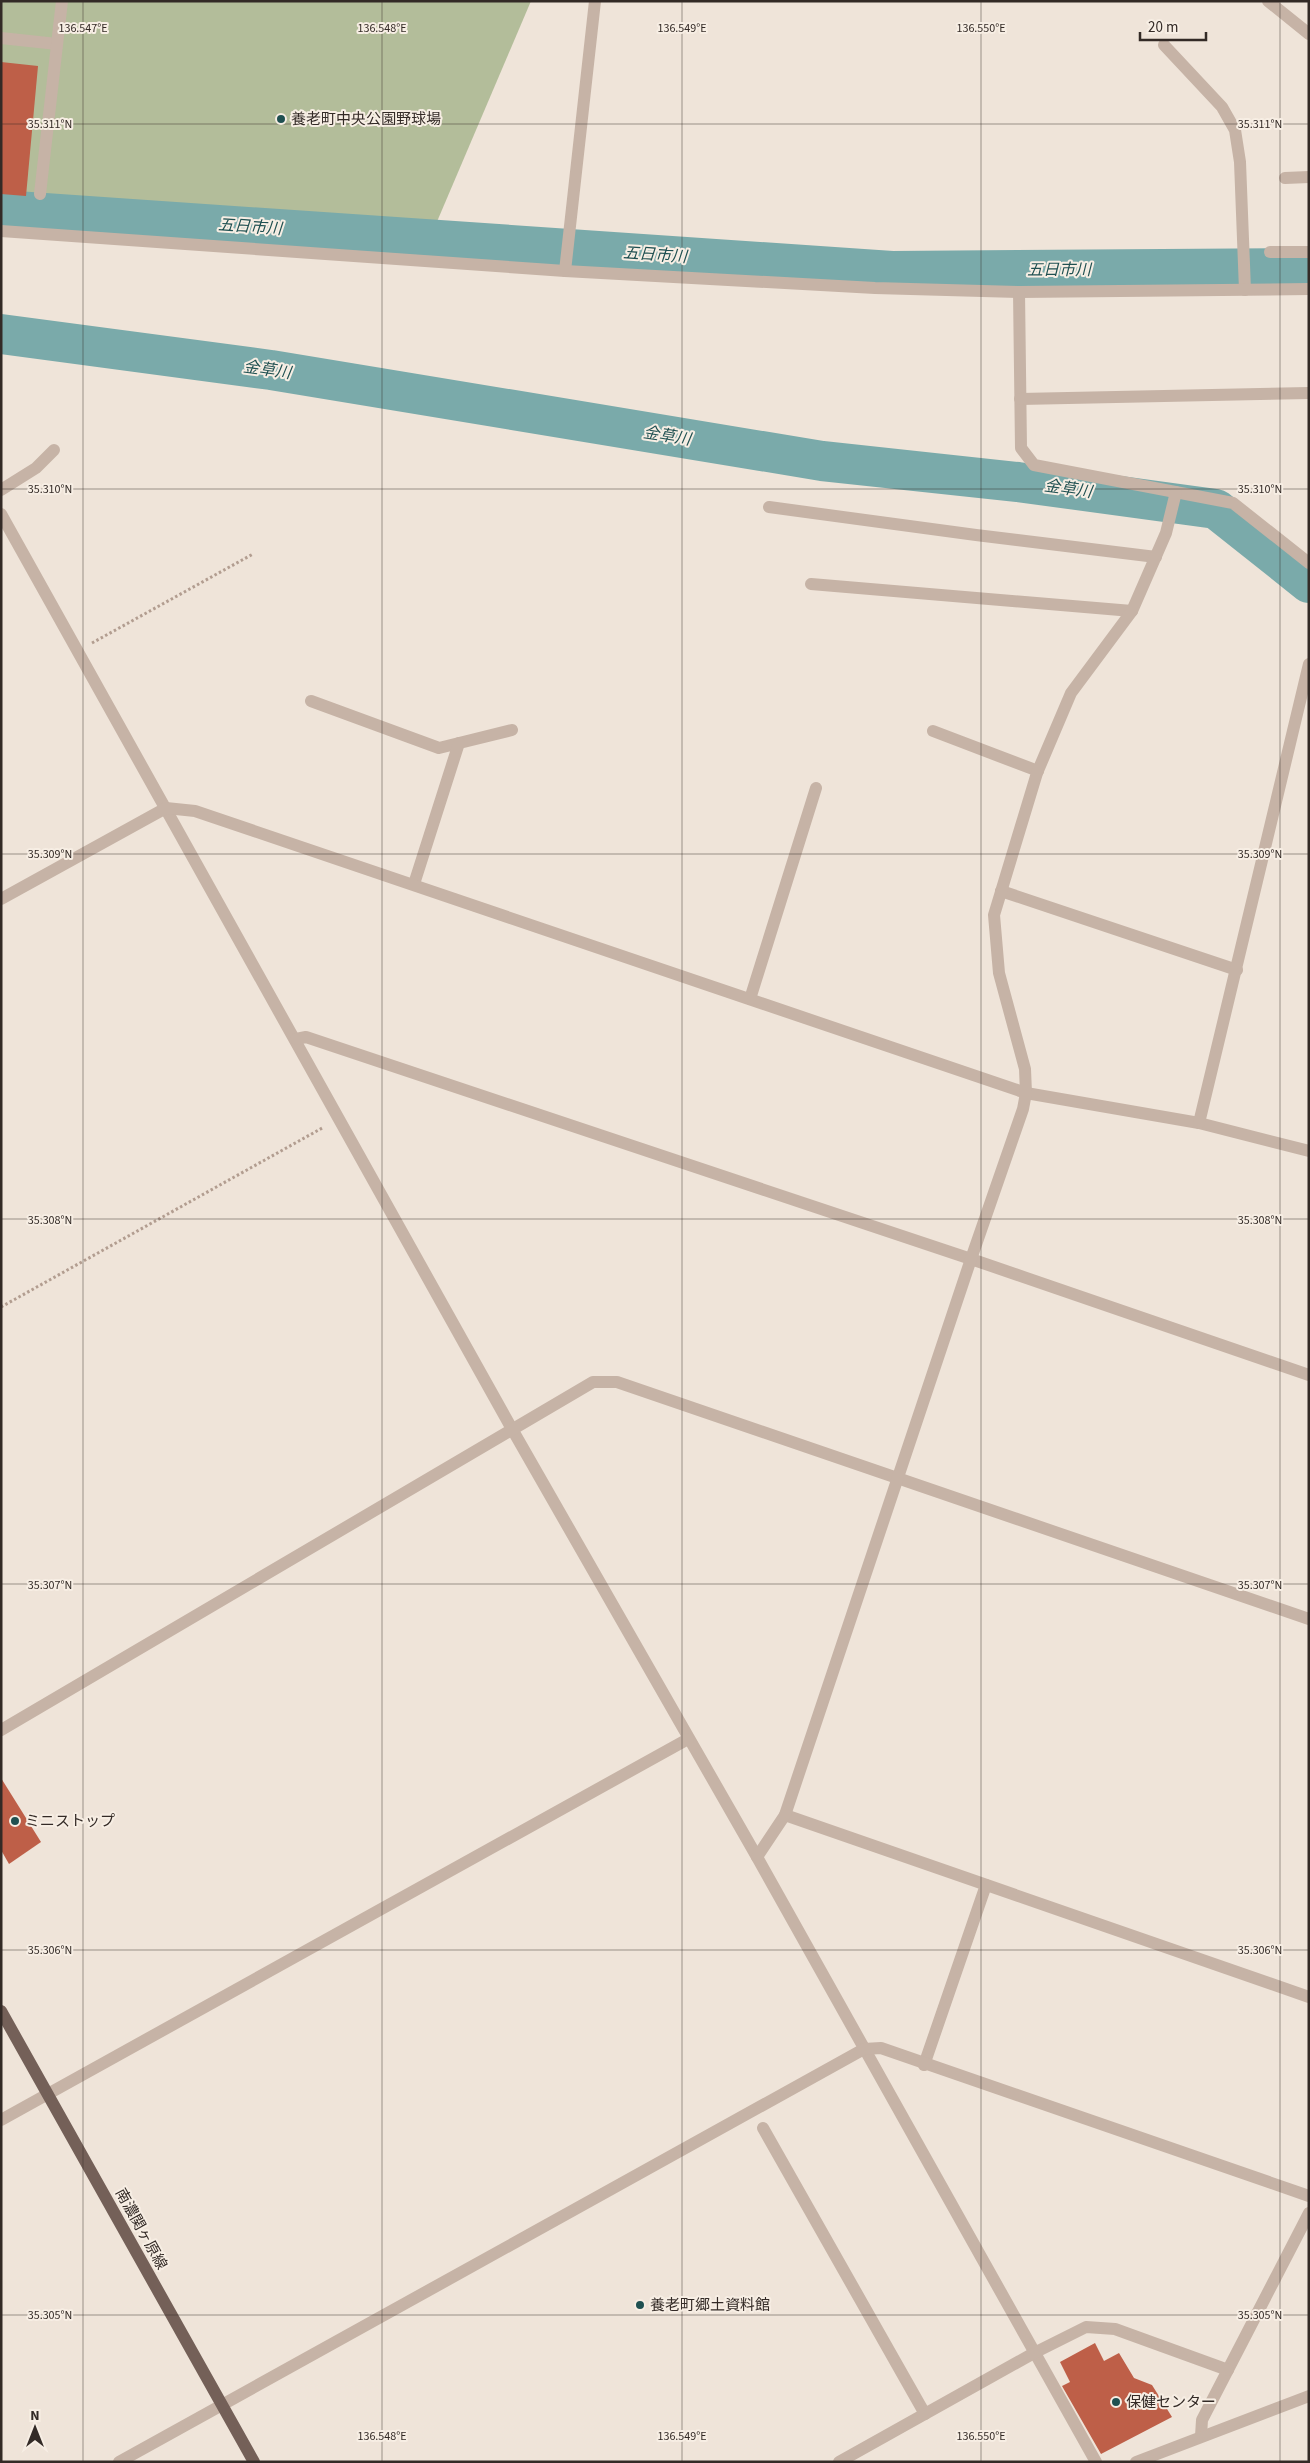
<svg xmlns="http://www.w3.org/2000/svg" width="1310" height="2463" font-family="'Source Sans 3','Noto Sans JP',sans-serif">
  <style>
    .green { fill: #b3bd9a }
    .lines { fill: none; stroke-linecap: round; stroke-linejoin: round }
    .river { stroke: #7aaaaa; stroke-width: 40 }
    .building { fill: #be5f48 }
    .path { stroke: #b29d90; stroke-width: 3; stroke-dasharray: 2.5 2.5; stroke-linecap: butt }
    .minor { stroke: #c6b3a6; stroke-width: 12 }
    .major { stroke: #746058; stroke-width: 12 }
    .ticks { fill: none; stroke: #332a26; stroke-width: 1; stroke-opacity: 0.45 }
    .poi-dot { fill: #1f5051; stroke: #f7eee4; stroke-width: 2 }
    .labels { text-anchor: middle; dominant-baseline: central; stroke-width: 4; stroke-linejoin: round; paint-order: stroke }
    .poi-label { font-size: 15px; fill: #332a26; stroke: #f7eee4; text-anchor: start }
    .street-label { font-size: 15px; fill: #332a26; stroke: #f7eee4 }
    .water-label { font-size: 16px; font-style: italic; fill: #1f5051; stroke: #f7eee4 }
    .ticks-label { font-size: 12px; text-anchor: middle; fill: #332a26; stroke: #f7eee4; stroke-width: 4; stroke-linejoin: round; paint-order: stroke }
  </style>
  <rect width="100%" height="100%" fill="#efe4d9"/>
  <path class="green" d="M1,1H531L433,231L1,199Z"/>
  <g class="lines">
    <g class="river">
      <path d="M1,210L892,271L1309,268"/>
      <path d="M1,334L271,370L822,461L1018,482L1216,509L1309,583"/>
    </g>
  </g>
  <g class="building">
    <path d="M1,62L38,66L26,196L1,194Z"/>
    <path d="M1,1778L41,1842L9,1864L1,1850Z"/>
    <path d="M1095,2343L1104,2361L1119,2353L1134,2378L1152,2385L1172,2417L1101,2454L1062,2386L1070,2382L1060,2362Z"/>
  </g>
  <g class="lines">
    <g class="path">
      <path d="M92,643L253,554"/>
      <path d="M1,1307L324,1127"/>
    </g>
    <g class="minor">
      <path d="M1268,1L1309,34"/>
      <path d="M1,38L57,44"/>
      <path d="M1164,45L1222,107L1235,130L1240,162L1245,290"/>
      <path d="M1285,178L1309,177"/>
      <path d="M40,194L62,1"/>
      <path d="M1,231L565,271L875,288L1019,292L1309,289"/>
      <path d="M1270,252H1309"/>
      <path d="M565,271L595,1"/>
      <path d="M1019,292L1021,448L1034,465L1233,503L1309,563"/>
      <path d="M1020,399L1309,393"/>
      <path d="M1,490L36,468L54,450"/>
      <path d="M769,507L976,535L1156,557"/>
      <path d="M1,514L512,1429L757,1857L1096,2462"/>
      <path d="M811,584L1132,611"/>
      <path d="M311,701L439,748L512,730"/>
      <path d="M933,731L1038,771"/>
      <path d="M414,884L459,743"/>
      <path d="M1001,891L1237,970"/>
      <path d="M1,899L166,808L195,811L1026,1093L1199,1123L1309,1151"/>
      <path d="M750,999L816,788"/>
      <path d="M296,1039L306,1037L971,1259L1309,1375"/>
      <path d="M1199,1123L1309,664"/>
      <path d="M1,1730L593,1382H617L1309,1619"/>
      <path d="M785,1815L1309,1997"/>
      <path d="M757,1857L785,1815L971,1259L1023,1109L1026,1093L1025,1069L999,973L994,915L1037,773L1071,693L1132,611L1166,533L1176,492"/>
      <path d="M924,2065L986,1885"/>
      <path d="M1,2120L688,1739"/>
      <path d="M763,2128L925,2414"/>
      <path d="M1201,2436L1202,2420L1309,2213"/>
      <path d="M119,2462L864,2049L881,2048L1309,2196"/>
      <path d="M839,2462L1034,2353L1086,2327L1115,2329L1228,2370"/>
      <path d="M1136,2462L1309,2396"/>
    </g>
    <path class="major" d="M1,2011L254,2462"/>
  </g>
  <path class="ticks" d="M83,1V2462M382,1V2462M682,1V2462M981,1V2462M1280,1V2462M1,124H1309M1,489H1309M1,854H1309M1,1219H1309M1,1584H1309M1,1950H1309M1,2315H1309"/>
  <g class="poi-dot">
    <circle cx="281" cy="119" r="5"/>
    <circle cx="15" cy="1821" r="5"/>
    <circle cx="640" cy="2305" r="5"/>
    <circle cx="1116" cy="2402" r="5"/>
  </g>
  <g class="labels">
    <g class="poi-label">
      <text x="291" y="119">養老町中央公園野球場</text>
      <text x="25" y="1821">ミニストップ</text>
      <text x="650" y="2305">養老町郷土資料館</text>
      <text x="1126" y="2402">保健センター</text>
    </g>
    <g class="street-label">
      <text transform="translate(141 2229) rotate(61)">南濃関ヶ原線</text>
    </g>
    <g class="water-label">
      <text transform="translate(250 227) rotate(4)">五日市川</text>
      <text transform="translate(655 255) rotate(4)">五日市川</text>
      <text x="1059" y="270">五日市川</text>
      <text transform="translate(267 370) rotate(8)">金草川</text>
      <text transform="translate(667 436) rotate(9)">金草川</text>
      <text transform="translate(1068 489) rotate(8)">金草川</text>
    </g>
  </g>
  <g class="ticks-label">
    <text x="83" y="32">136.547°E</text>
    <text x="382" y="32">136.548°E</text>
    <text x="682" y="32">136.549°E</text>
    <text x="981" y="32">136.550°E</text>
    <text x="50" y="128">35.311°N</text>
    <text x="1260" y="128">35.311°N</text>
    <text x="50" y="493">35.310°N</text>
    <text x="1260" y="493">35.310°N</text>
    <text x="50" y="858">35.309°N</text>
    <text x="1260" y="858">35.309°N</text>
    <text x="50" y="1224">35.308°N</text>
    <text x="1260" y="1224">35.308°N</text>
    <text x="50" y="1589">35.307°N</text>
    <text x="1260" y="1589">35.307°N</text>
    <text x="50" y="1954">35.306°N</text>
    <text x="1260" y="1954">35.306°N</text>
    <text x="50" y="2319">35.305°N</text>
    <text x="1260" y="2319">35.305°N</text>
    <text x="382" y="2440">136.548°E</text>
    <text x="682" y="2440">136.549°E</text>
    <text x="981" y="2440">136.550°E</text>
  </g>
  <rect width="1310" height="2463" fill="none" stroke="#332a26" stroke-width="5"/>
  <g transform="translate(35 2428)" stroke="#f7eee4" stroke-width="4" paint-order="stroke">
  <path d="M0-4L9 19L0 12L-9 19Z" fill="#332a26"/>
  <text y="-8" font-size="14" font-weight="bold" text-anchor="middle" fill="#332a26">N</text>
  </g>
  <path d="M1140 32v8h66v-8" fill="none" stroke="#332a26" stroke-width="2.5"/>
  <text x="1148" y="32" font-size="15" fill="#332a26" stroke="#f7eee4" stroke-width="4" paint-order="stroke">20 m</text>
</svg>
